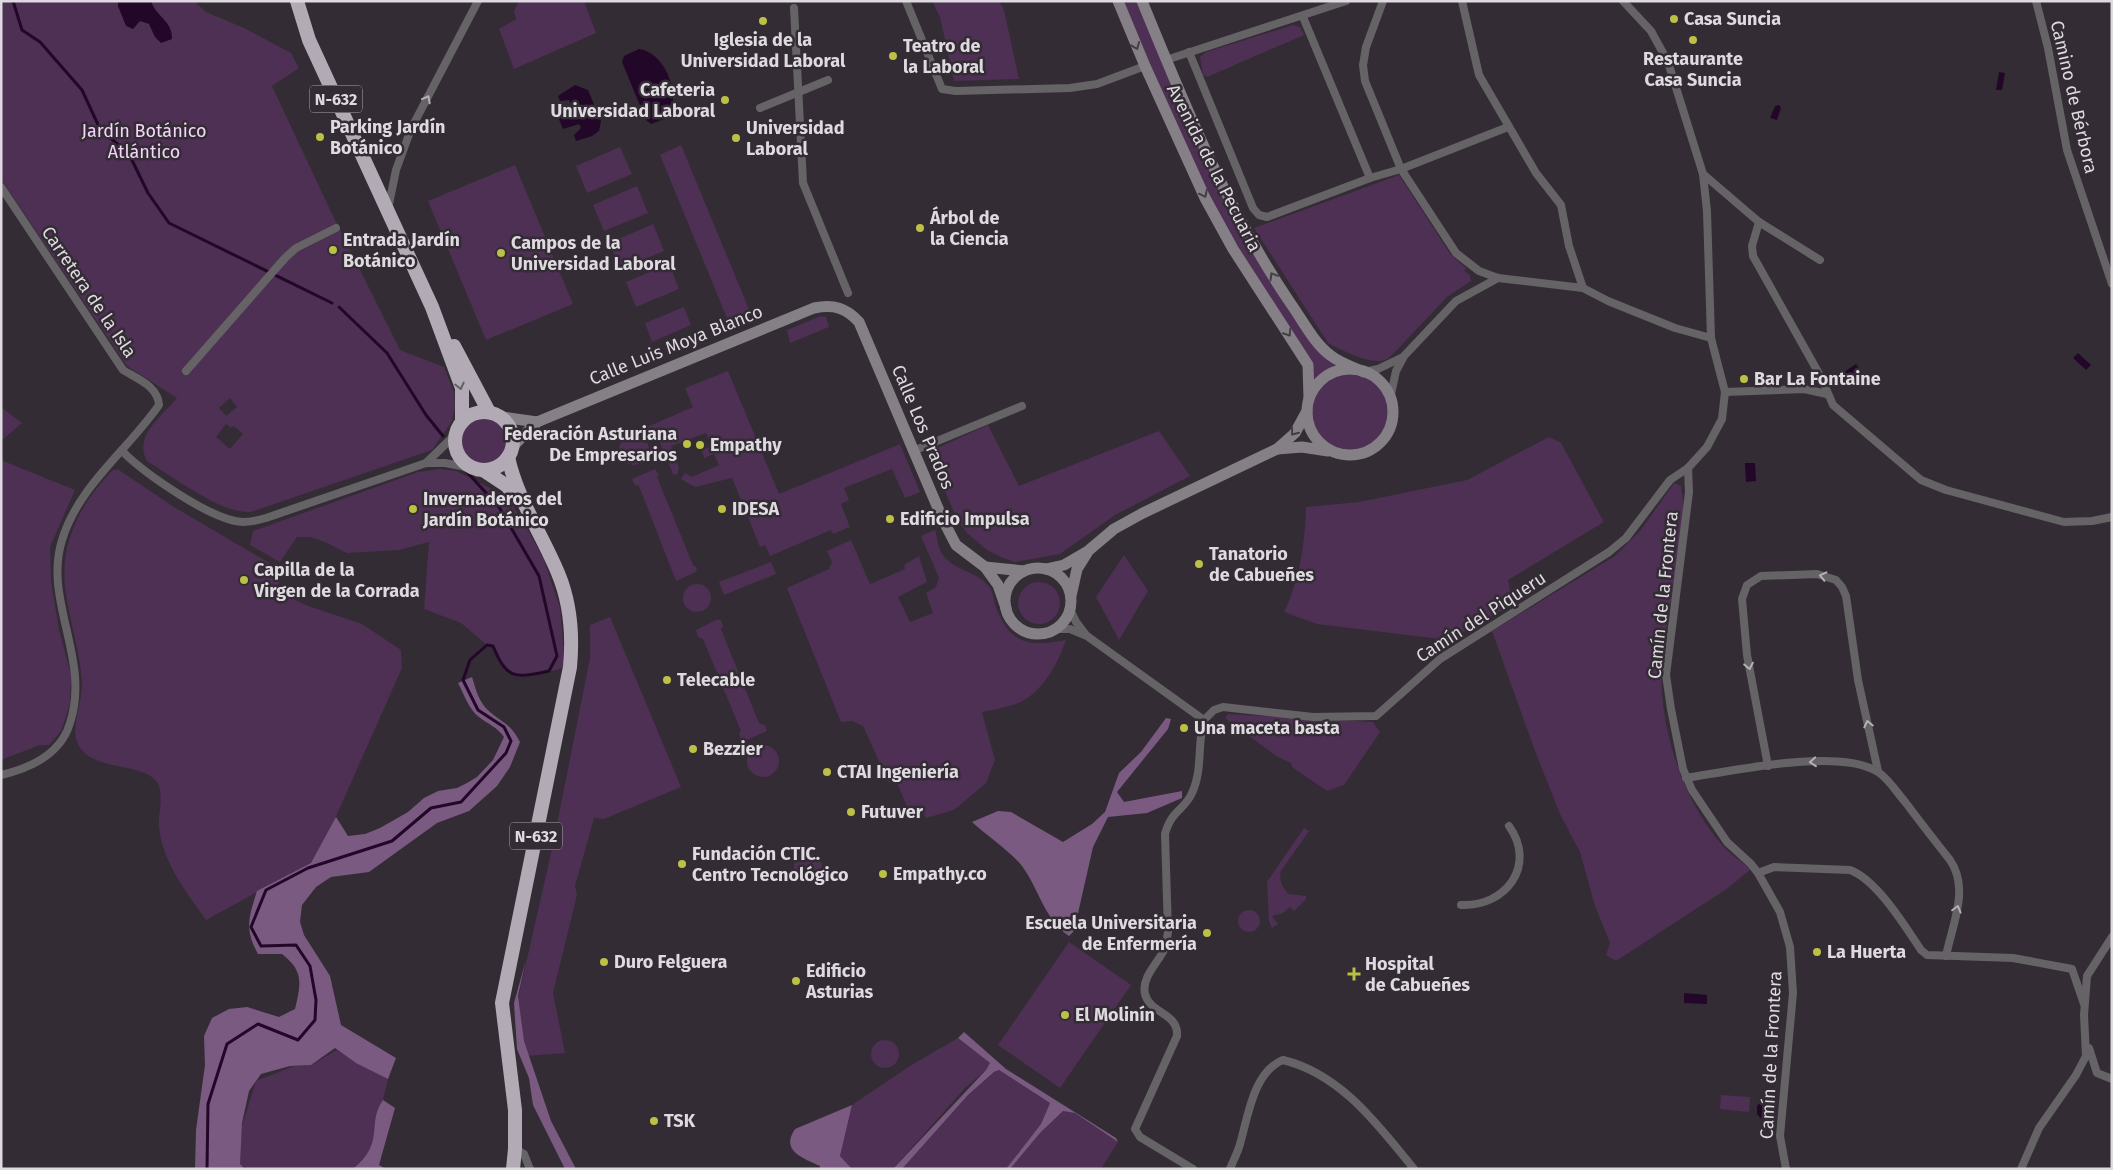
<svg xmlns="http://www.w3.org/2000/svg" width="2113" height="1170" font-family="'Fira Sans',sans-serif">
  <style>
    .green { fill: #4d3053; fill-rule: evenodd }
    .forest { fill: #7a5a81 }
    .water { fill: #230728 }
    .lines { fill: none; stroke-linecap: round; stroke-linejoin: round }
    .stream { stroke: #230728; stroke-width: 3 }
    .street { stroke: #666367; stroke-width: 8 }
    .secondary { stroke: #858086; stroke-width: 11 }
    .highway { stroke: #b2aab4; stroke-width: 14 }
    .oneway { stroke: #433d44 }
    .oneway2 { stroke: #b4b0b5 }
    .oneway3 { stroke: #665e67 }
    .poi-dot { fill: #bcc044; stroke: #332c34; stroke-width: 2 }
    .labels { text-anchor: middle; dominant-baseline: central; stroke-width: 5; stroke-linejoin: round; paint-order: stroke }
    .shield { fill: #332c34; stroke: #aba6ac; stroke-width: 1 }
    .shield-label { font-size: 16px; font-weight: bold; fill: #dedadf }
    .poi-label { font-size: 18px; font-weight: bold; fill: #dedadf; stroke: #332c34; text-anchor: start }
    .street-label { font-size: 18px; fill: #dedadf; stroke: #332c34 }
    .park-label { font-size: 18px; fill: #f5d5fb; stroke: #332c34 }
  </style>
  <rect width="100%" height="100%" fill="#332c34"/>
  <g class="green">
    <path d="M1,1H194L206,12L244,28L291,53L299,68L272,86L333,216L400,350L444,367L454,392L455,406L452,421L432,450L251,512C221,514 173,477 147,461C133,436 162,416 177,398L127,366L1,179ZM230,398L237,407L226,416L219,408ZM226,424L231,428L234,426L243,434L230,449L216,437Z"/>
    <path d="M519,1H584L596,33L514,69L499,29L516,19L514,11Z"/>
    <path d="M932,1H999L1004,10L1019,79L954,81L940,17Z"/>
    <path d="M1118,1H1142L1223,189L1331,357L1372,375L1383,384L1390,399L1392,414L1387,433L1378,444L1369,450L1351,455L1337,453L1319,443L1314,435L1307,411L1309,398L1308,365L1233,249Z"/>
    <path d="M1293,25L1300,27L1304,35L1207,77L1203,75L1200,57L1206,52Z"/>
    <path d="M681,145L751,314L729,323L660,155Z"/>
    <path d="M620,147L632,174L587,193L576,166Z"/>
    <path d="M515,165L573,304L486,340L428,201Z"/>
    <path d="M1399,175L1451,255L1466,268L1464,271L1470,275L1471,281L1447,297L1394,353C1392,355 1388,359 1385,360C1370,365 1341,350 1328,343L1254,228Z"/>
    <path d="M637,186L648,213L604,231L593,205Z"/>
    <path d="M653,224L664,251L621,269L609,243Z"/>
    <path d="M669,264L679,289L636,307L626,282Z"/>
    <path d="M684,307L691,325L652,342L645,323Z"/>
    <path d="M821,316L826,317L829,327L790,343L787,330Z"/>
    <path d="M728,371L779,494L900,444L920,492L905,498L892,469L844,488L849,500L841,504L850,527L833,534L831,530L770,556L765,545L760,547L732,478L695,487L681,479L685,473L692,477L719,465L714,454L704,458L702,451L711,445L706,433L671,446L679,467L677,475L673,474L657,436L647,427L693,407L685,388Z"/>
    <path d="M1,407L22,423L1,441Z"/>
    <circle cx="484" cy="441" r="29"/>
    <path d="M988,425L1019,486L1159,431L1190,476L1115,515L1060,554L1015,562L1003,558L987,550L967,533L957,519L928,452Z"/>
    <circle cx="634" cy="450" r="15"/>
    <path d="M1549,437L1561,443L1604,522L1508,580L1513,604L1449,640L1317,624L1284,612C1300,580 1305,542 1306,507L1359,502L1467,480Z"/>
    <path d="M1,460L75,490L50,547L51,582L59,630L71,675L70,704L61,731L49,745H40L1,760Z"/>
    <path d="M439,469L456,471L506,496L524,523L544,560L560,608L565,667C547,672 514,685 501,665C497,659 495,652 493,646L487,645L461,623L424,609L429,542L399,550L347,553L325,542L310,537H297L280,562L250,545L253,531L418,472Z"/>
    <path d="M655,469L659,475L657,477L693,565L697,568L696,572L676,581L639,486L635,485L632,479Z"/>
    <path d="M113,470H119L174,507L283,571L276,591L308,606L362,624L401,650L402,668L326,839L311,863L206,920C187,893 161,860 159,826C158,813 164,797 158,784C145,760 90,774 77,742C71,728 83,699 82,682C80,652 70,623 66,593C58,545 80,503 113,470Z"/>
    <path d="M1674,483L1681,486C1687,518 1678,556 1673,588C1668,622 1659,660 1662,694C1667,748 1686,803 1722,845C1730,854 1741,861 1751,869L1728,888L1616,961L1606,955L1610,943L1595,906L1580,852L1560,814L1535,751L1492,631L1615,556L1641,530Z"/>
    <path d="M935,530C937,537 938,546 941,552C951,571 978,570 990,588C994,594 994,604 997,610C1012,646 1031,646 1066,640C1057,666 1041,696 1013,705C1003,708 992,710 982,712L995,760L986,783L954,810L926,818L923,812L911,817L896,780L889,783L863,726L852,721L841,722L787,588L829,569L832,562L827,551L851,540L870,584L905,569L904,565L919,556L927,582L898,597L910,622L933,613L926,593L936,587L939,578L921,536Z"/>
    <path d="M1124,555L1148,591L1119,640L1096,597Z"/>
    <path d="M771,562L776,574L724,595L719,582Z"/>
    <circle cx="1039" cy="603" r="21"/>
    <circle cx="697" cy="598" r="14"/>
    <path d="M610,617L681,787L604,819L594,818L575,886L577,895L553,993L565,1053L526,1056L518,999L553,844L590,658V625Z"/>
    <path d="M716,620H721L723,626L721,629L759,723L765,725L767,731L742,742L739,734L741,731L703,639L698,637L696,630Z"/>
    <path d="M1228,714L1373,722L1380,732L1344,785L1327,791L1292,767L1291,763L1276,756L1225,718Z"/>
    <circle cx="763" cy="761" r="16"/>
    <path d="M1304,828L1309,831L1281,871C1279,880 1281,887 1289,894L1306,896V899L1294,911L1290,907L1283,913L1272,916L1278,924L1272,928L1269,921L1267,882Z"/>
    <circle cx="808" cy="867" r="14"/>
    <circle cx="1249" cy="921" r="11"/>
    <path d="M1069,942L1131,985L1060,1088L998,1045Z"/>
    <path d="M958,1038L990,1063L986,1070L965,1088L893,1169H852L840,1156L852,1105L913,1064Z"/>
    <circle cx="885" cy="1054" r="14"/>
    <path d="M337,1050L388,1079L383,1100L380,1134L364,1169H249L237,1163L241,1129L256,1081L294,1066L311,1065Z"/>
    <path d="M999,1070L1050,1103L1041,1124L1006,1169H902L968,1095L994,1072Z"/>
    <path d="M1721,1095L1750,1097L1749,1112L1720,1109Z"/>
    <path d="M1063,1111L1075,1113L1118,1142L1101,1169H1010L1040,1133Z"/>
  </g>
  <g class="forest">
    <path d="M472,677C476,690 479,703 490,712C505,725 510,723 520,742L510,767L497,786L469,811L437,823L369,872L331,877L316,887L302,905L300,922L304,935L330,976L341,1025L396,1058L388,1079L356,1063L335,1048L311,1065L290,1066L261,1074L249,1091L242,1123L240,1164L245,1169H195L196,1130L205,1065L204,1036L212,1018L229,1009L247,1007L279,1017L295,1009C301,984 304,971 282,954H258C244,929 249,917 257,891L311,863L336,817L348,836L365,834L380,828L408,812L424,798L438,791L457,788L467,783L477,777L493,760L504,737C497,727 488,724 479,717C469,710 464,694 458,683Z"/>
    <path d="M1166,718L1171,719L1168,729L1117,792L1124,802L1182,791V798L1147,813L1108,817L1093,847L1074,931L1069,936C1044,919 1039,889 1022,866C1010,851 986,835 972,822L998,811L1011,812L1063,842L1092,824L1105,812L1119,773L1141,752Z"/>
    <path d="M526,960L518,996L524,1041L551,1121L576,1169H565L533,1105L529,1078L517,1049L514,1003Z"/>
    <path d="M964,1032L1006,1069L1116,1138L1118,1142L1075,1113L1063,1111L1040,1133L1010,1169H1006L1041,1124L1050,1103L999,1070L994,1072L968,1095L902,1169H893L986,1070L990,1063L958,1038Z"/>
    <path d="M383,1100L395,1108L379,1165L386,1169H353C386,1142 366,1124 383,1100Z"/>
    <path d="M852,1105L840,1156L852,1169H820V1166C803,1158 780,1151 795,1129Z"/>
  </g>
  <g class="water">
    <path d="M118,1H151C156,17 173,21 172,39L161,43L155,37L149,24L140,21L133,29L126,26L118,6Z"/>
    <path d="M639,49C665,52 683,97 667,118L651,124L646,120L622,62L624,56Z"/>
    <path d="M1999,72L2005,73L2002,90H1996Z"/>
    <path d="M575,85L588,90L601,121L599,131L592,136L576,141L574,135L581,128L579,124L563,129L556,112L572,106L569,100L560,101L558,96Z"/>
    <path d="M1779,105L1781,108L1777,120L1770,118L1775,106Z"/>
    <path d="M2078,353L2091,365L2086,370L2073,358Z"/>
    <path d="M1856,364L1861,371L1846,381L1841,374Z"/>
    <path d="M1745,463H1755L1756,481L1746,482Z"/>
    <path d="M1684,993L1707,995V1004L1684,1003Z"/>
    <path d="M1761,1102L1765,1106L1761,1119L1757,1114V1106Z"/>
  </g>
  <g class="lines">
    <g class="stream">
      <path d="M13,1L22,30L40,42L82,90L100,129L129,154L148,193L169,223L332,303"/>
      <path d="M339,307L387,353L426,415L443,436"/>
      <path d="M207,1169L208,1104L227,1044L258,1024L298,1040L315,1020L316,1000L310,966L296,945L261,946L251,927L266,890L308,868L392,841L431,808L461,802L506,753L511,741L504,727L478,710L463,680L470,660L487,645L493,646C507,680 515,678 549,671L557,656L539,576L499,507L466,471"/>
    </g>
    <g class="street">
      <path d="M906,1L942,89L956,91L1070,88L1097,84L1145,66"/>
      <path d="M1383,1L1366,47L1363,65L1365,81L1401,169L1456,253L1479,271L1498,278L1583,288L1608,301L1675,328L1711,338"/>
      <path d="M1462,1L1479,75L1536,173L1561,205L1569,246L1583,288"/>
      <path d="M2036,1L2048,48L2067,150L2112,284"/>
      <path d="M794,8L803,183L848,293"/>
      <path d="M1303,17L1370,178"/>
      <path d="M1189,52L1253,208L1259,215L1267,217L1370,178L1401,169L1508,127"/>
      <path d="M1166,60L1346,1"/>
      <path d="M760,108L828,80"/>
      <path d="M1703,174L1759,222L1752,246L1753,256L1822,379L1833,405L1921,480L1946,490L2064,522L2092,521L2112,517"/>
      <path d="M1,187L123,370C137,379 158,386 159,405C127,451 79,485 62,540C43,601 91,659 70,723C61,754 31,768 1,775"/>
      <path d="M388,209L396,170L411,129L478,1"/>
      <path d="M1759,222L1820,260"/>
      <path d="M186,371L285,258L296,248L336,228"/>
      <path d="M1364,372L1378,369L1403,357"/>
      <path d="M1725,392L1804,389L1827,394"/>
      <path d="M1390,399L1396,371L1404,356L1456,301L1498,278"/>
      <path d="M122,451C144,473 212,521 243,522C250,522 259,520 266,518L426,463H445L472,468"/>
      <path d="M913,451L1022,406"/>
      <path d="M426,463L456,434"/>
      <path d="M1688,468L1689,492L1666,675L1671,709L1683,769L1692,790L1727,842L1751,864L1758,873L1780,912L1790,947L1793,993L1780,1136L1786,1169"/>
      <path d="M1070,609L1076,622L1086,635"/>
      <path d="M1056,629H1070L1087,636L1204,720"/>
      <path d="M1768,766L1747,655L1742,599L1747,585L1761,576L1817,574L1836,580L1842,587L1846,596L1858,680L1878,771"/>
      <path d="M1686,778C1732,771 1840,747 1878,772C1889,779 1897,793 1906,803C1920,822 1935,841 1950,860C1970,889 1952,925 1946,956"/>
      <path d="M1758,873L1774,867L1850,870C1877,880 1905,926 1921,950L1927,955L2013,958L2072,969L2084,1004"/>
      <path d="M1461,905C1506,907 1537,865 1509,826"/>
      <path d="M2089,1048L2097,1073L2112,1079"/>
      <path d="M515,1149L524,1154L530,1169"/>
      <path d="M1193,1169L1140,1137L1135,1129L1177,1036C1179,1013 1150,1014 1145,994C1141,977 1159,962 1165,948C1167,943 1167,937 1168,932L1165,834C1172,809 1184,811 1192,793C1203,770 1197,743 1204,720L1214,710L1223,707L1313,717L1376,716L1440,659L1609,552L1626,538L1670,480L1688,468L1707,447L1722,419L1725,392L1711,338L1707,211L1703,174L1668,62L1651,31L1623,1"/>
      <path d="M1230,1169C1233,1161 1238,1152 1240,1144C1248,1117 1253,1072 1283,1060C1341,1074 1378,1125 1414,1169"/>
      <path d="M2021,1169L2039,1128L2076,1075L2086,1056L2084,1015L2087,976L2112,937"/>
    </g>
    <g class="secondary">
      <path d="M1118,1L1145,66L1205,198L1233,249L1308,365L1309,398"/>
      <path d="M1142,1C1185,106 1227,210 1291,304C1303,321 1314,343 1330,355C1340,363 1353,367 1364,372"/>
      <circle cx="1350" cy="412" r="43"/>
      <path d="M502,417L537,422"/>
      <path d="M512,447L537,422L814,308C834,304 846,308 859,322L943,520L956,545L985,567L998,585L1006,608"/>
      <path d="M1277,449L1302,447L1328,451"/>
      <path d="M985,567L1024,571"/>
      <circle cx="1038" cy="601" r="33"/>
      <path d="M1046,569L1064,565L1088,551L1114,529L1143,513L1277,449L1295,433L1307,411"/>
      <path d="M1071,596L1077,569L1087,553"/>
    </g>
    <g class="highway">
      <path d="M297,1L309,40L432,307L462,388V420"/>
      <path d="M454,346L489,412"/>
      <circle cx="484" cy="441" r="29"/>
      <path d="M508,457C517,499 542,534 558,573C571,604 573,635 570,667L502,1003L515,1110V1149L513,1169"/>
      <path d="M483,470L507,486L517,498"/>
    </g>
  </g>
  <defs><path id="oneway-chevron" d="M-2-3.5L2.5 0L-2 3.5" fill="none" stroke-width="1.6" stroke-linecap="round" stroke-linejoin="round" transform="scale(1.25)"/></defs>
  <g class="oneway">
    <use href="#oneway-chevron" transform="translate(1136 46) rotate(68)"/>
    <use href="#oneway-chevron" transform="translate(1204 194) rotate(64)"/>
    <use href="#oneway-chevron" transform="translate(1273 276) rotate(-121)"/>
    <use href="#oneway-chevron" transform="translate(1288 333) rotate(57)"/>
    <use href="#oneway-chevron" transform="translate(1294 432) rotate(128)"/>
  </g>
  <g class="oneway2">
    <use href="#oneway-chevron" transform="translate(427 99) rotate(-62)"/>
    <use href="#oneway-chevron" transform="translate(1823 576) rotate(-167)"/>
    <use href="#oneway-chevron" transform="translate(1749 666) rotate(79)"/>
    <use href="#oneway-chevron" transform="translate(1868 724) rotate(-103)"/>
    <use href="#oneway-chevron" transform="translate(1813 762) rotate(175)"/>
    <use href="#oneway-chevron" transform="translate(1957 909) rotate(-75)"/>
  </g>
  <use class="oneway3" href="#oneway-chevron" transform="translate(460 386) rotate(77)"/>
  <g class="poi-dot">
    <circle cx="1674" cy="19" r="5"/>
    <circle cx="763" cy="21" r="5"/>
    <circle cx="1693" cy="40" r="5"/>
    <circle cx="893" cy="56" r="5"/>
    <circle cx="725" cy="100" r="5"/>
    <circle cx="320" cy="137" r="5"/>
    <circle cx="736" cy="138" r="5"/>
    <circle cx="920" cy="228" r="5"/>
    <circle cx="333" cy="250" r="5"/>
    <circle cx="501" cy="253" r="5"/>
    <circle cx="1744" cy="379" r="5"/>
    <circle cx="687" cy="444" r="5"/>
    <circle cx="700" cy="445" r="5"/>
    <circle cx="413" cy="509" r="5"/>
    <circle cx="722" cy="509" r="5"/>
    <circle cx="890" cy="519" r="5"/>
    <circle cx="1199" cy="564" r="5"/>
    <circle cx="244" cy="580" r="5"/>
    <circle cx="667" cy="680" r="5"/>
    <circle cx="1184" cy="728" r="5"/>
    <circle cx="693" cy="749" r="5"/>
    <circle cx="827" cy="772" r="5"/>
    <circle cx="851" cy="812" r="5"/>
    <circle cx="682" cy="864" r="5"/>
    <circle cx="883" cy="874" r="5"/>
    <circle cx="1207" cy="933" r="5"/>
    <circle cx="1817" cy="952" r="5"/>
    <circle cx="604" cy="962" r="5"/>
    <path d="M1351.5 966.5h5v5h5v5h-5v5h-5v-5h-5v-5h5z"/>
    <circle cx="796" cy="981" r="5"/>
    <circle cx="1065" cy="1015" r="5"/>
    <circle cx="654" cy="1121" r="5"/>
  </g>
  <g class="labels">
    <g class="shield">
      <rect x="310" y="85.5" width="52" height="27" rx="4"/>
      <rect x="510" y="822.5" width="52" height="27" rx="4"/>
    </g>
    <g class="shield-label">
      <text x="336" y="99">N-632</text>
      <text x="536" y="836">N-632</text>
    </g>
    <g class="poi-label">
      <text x="1684" y="19">Casa Suncia</text>
      <text x="763" y="40" text-anchor="middle">Iglesia de la<tspan x="763" dy="21">Universidad Laboral</tspan></text>
      <text x="903" y="46">Teatro de<tspan x="903" dy="21">la Laboral</tspan></text>
      <text x="1693" y="59" text-anchor="middle">Restaurante<tspan x="1693" dy="21">Casa Suncia</tspan></text>
      <text x="715" y="90" text-anchor="end">Cafeteria<tspan x="715" dy="21">Universidad Laboral</tspan></text>
      <text x="330" y="127">Parking Jardín<tspan x="330" dy="21">Botánico</tspan></text>
      <text x="746" y="128">Universidad<tspan x="746" dy="21">Laboral</tspan></text>
      <text x="930" y="218">Árbol de<tspan x="930" dy="21">la Ciencia</tspan></text>
      <text x="343" y="240">Entrada Jardín<tspan x="343" dy="21">Botánico</tspan></text>
      <text x="511" y="243">Campos de la<tspan x="511" dy="21">Universidad Laboral</tspan></text>
      <text x="1754" y="379">Bar La Fontaine</text>
      <text x="677" y="434" text-anchor="end">Federación Asturiana<tspan x="677" dy="21">De Empresarios</tspan></text>
      <text x="710" y="445">Empathy</text>
      <text x="423" y="499">Invernaderos del<tspan x="423" dy="21">Jardín Botánico</tspan></text>
      <text x="732" y="509">IDESA</text>
      <text x="900" y="519">Edificio Impulsa</text>
      <text x="1209" y="554">Tanatorio<tspan x="1209" dy="21">de Cabueñes</tspan></text>
      <text x="254" y="570">Capilla de la<tspan x="254" dy="21">Virgen de la Corrada</tspan></text>
      <text x="677" y="680">Telecable</text>
      <text x="1194" y="728">Una maceta basta</text>
      <text x="703" y="749">Bezzier</text>
      <text x="837" y="772">CTAI Ingeniería</text>
      <text x="861" y="812">Futuver</text>
      <text x="692" y="854">Fundación CTIC.<tspan x="692" dy="21">Centro Tecnológico</tspan></text>
      <text x="893" y="874">Empathy.co</text>
      <text x="1197" y="923" text-anchor="end">Escuela Universitaria<tspan x="1197" dy="21">de Enfermería</tspan></text>
      <text x="1827" y="952">La Huerta</text>
      <text x="614" y="962">Duro Felguera</text>
      <text x="1365" y="964">Hospital<tspan x="1365" dy="21">de Cabueñes</tspan></text>
      <text x="806" y="971">Edificio<tspan x="806" dy="21">Asturias</tspan></text>
      <text x="1075" y="1015">El Molinín</text>
      <text x="664" y="1121">TSK</text>
    </g>
    <g class="street-label">
      <text transform="translate(2074 97) rotate(77)">Camino de Bérbora</text>
      <text transform="translate(1214 168) rotate(63)">Avenida de la Pecuaria</text>
      <text transform="translate(89 292) rotate(56)">Carretera de la Isla</text>
      <text transform="translate(676 345) rotate(-22)">Calle Luis Moya Blanco</text>
      <text transform="translate(923 427) rotate(67)">Calle Los Prados</text>
      <text transform="translate(1663 595) rotate(-84)">Camín de la Frontera</text>
      <text transform="translate(1481 617) rotate(-33)">Camín del Piqueru</text>
      <text transform="translate(1771 1055) rotate(-87)">Camín de la Frontera</text>
    </g>
    <g class="park-label">
      <text x="144" y="131">Jardín Botánico<tspan x="144" dy="21">Atlántico</tspan></text>
    </g>
  </g>
  <rect width="2113" height="1170" fill="none" stroke="#dedadf" stroke-width="5"/>
</svg>
